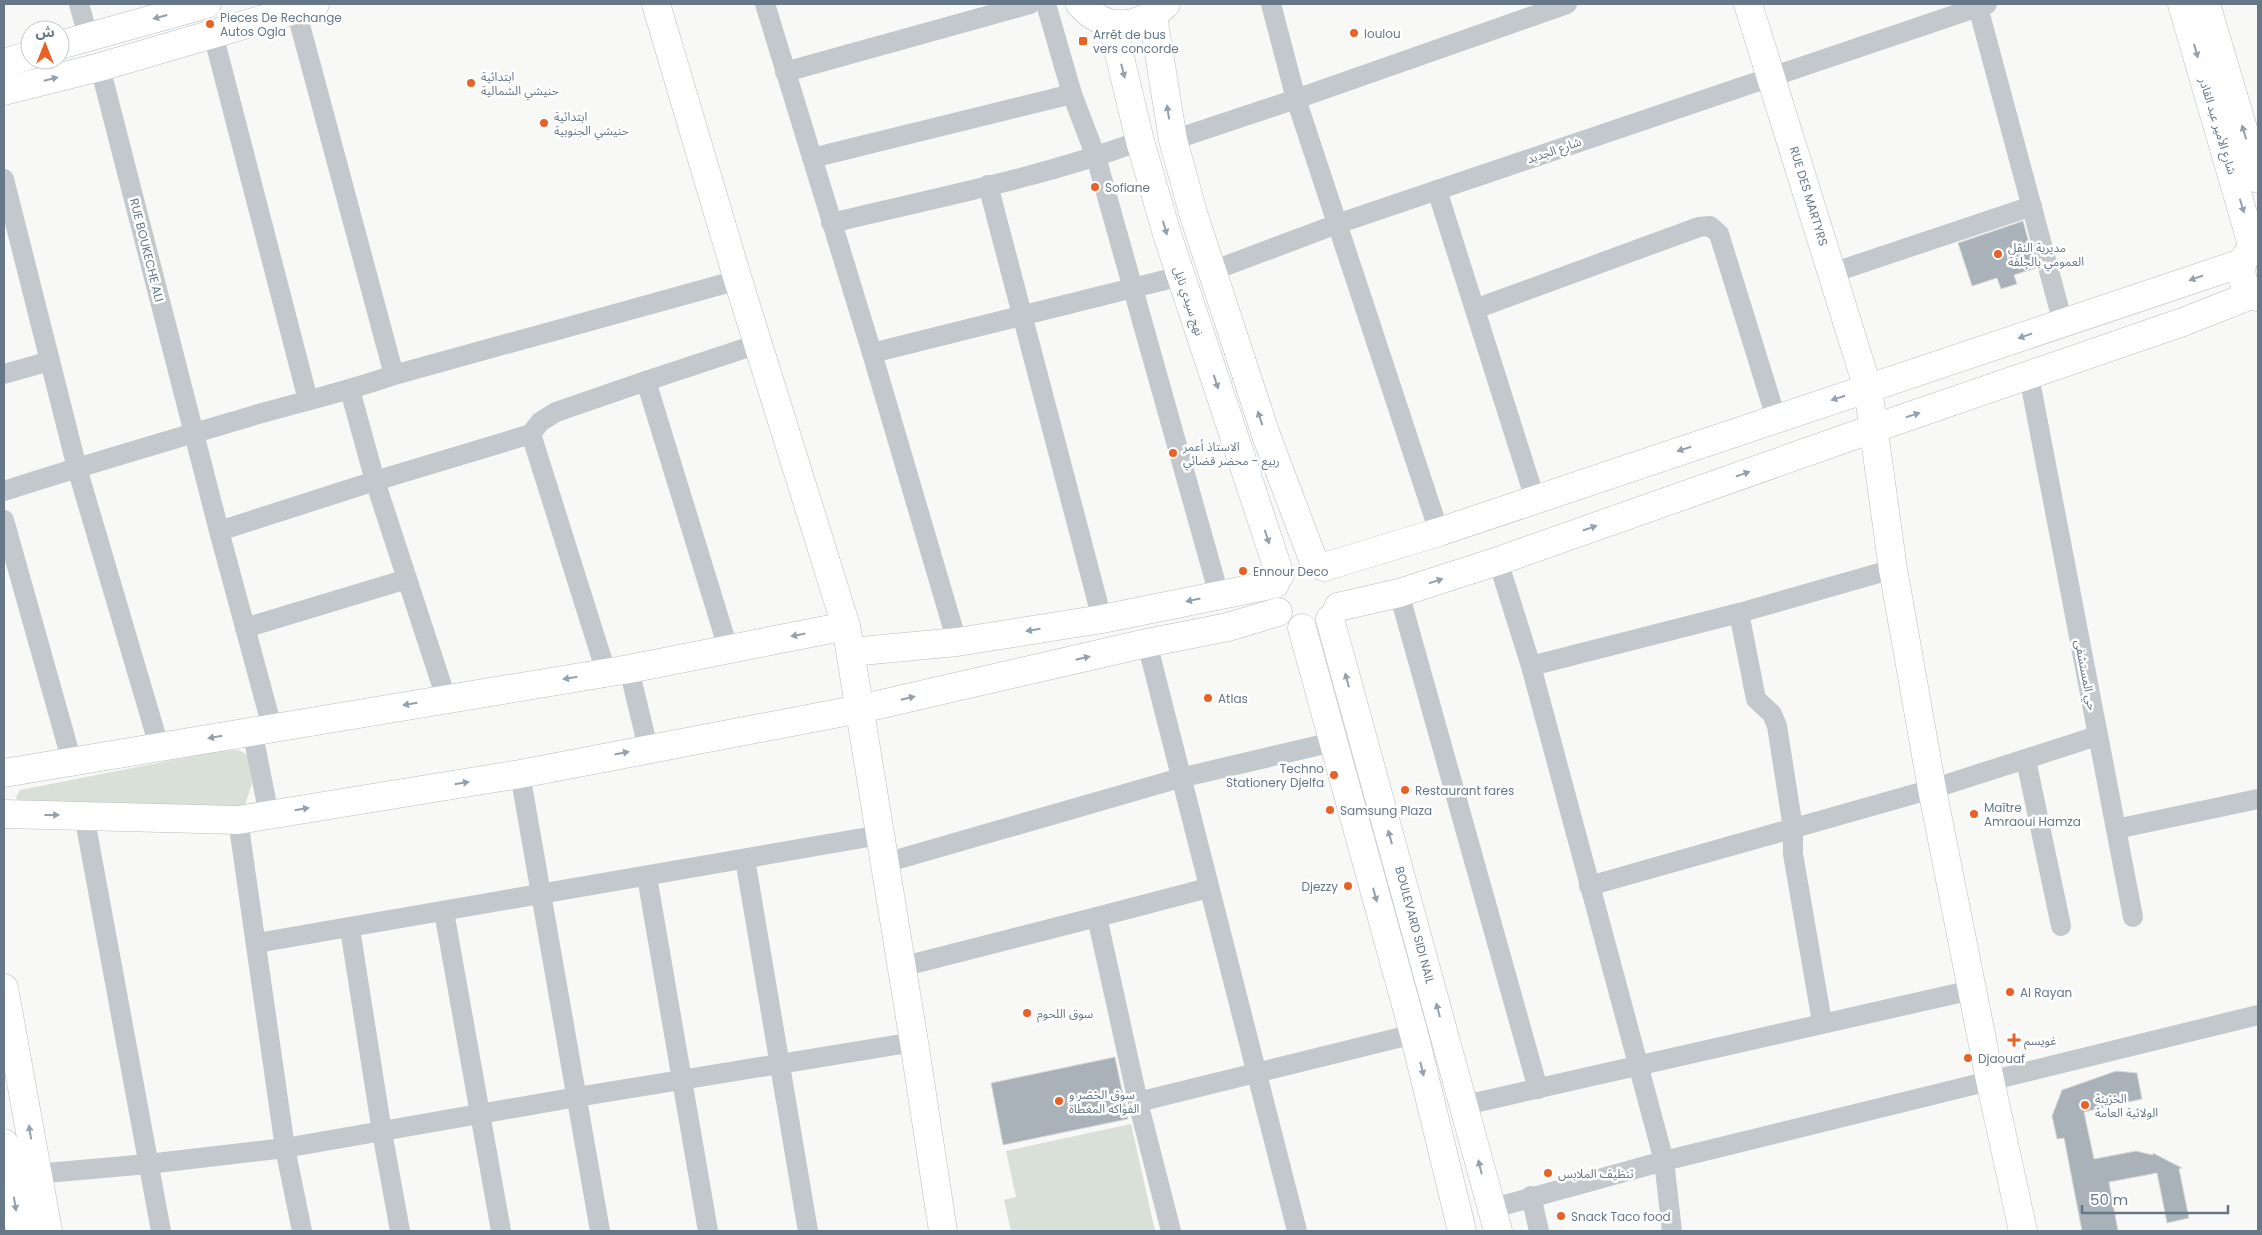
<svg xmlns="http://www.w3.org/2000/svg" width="2262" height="1235" font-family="Poppins,'Noto Sans Arabic',sans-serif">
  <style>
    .green { fill: #d9e0d7 }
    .building { fill: #aab2b9; stroke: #dadad8 }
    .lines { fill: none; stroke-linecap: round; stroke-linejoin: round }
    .secondary-casing { stroke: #b8bdc2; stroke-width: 29 }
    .primary-casing { stroke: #b7bbc0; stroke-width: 29 }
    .street { stroke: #c3c8cc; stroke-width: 20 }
    .secondary { stroke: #fff; stroke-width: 28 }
    .primary { stroke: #fff; stroke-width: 28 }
    .oneway { fill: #94a0ac }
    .poi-dot { fill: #e86126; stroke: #fff; stroke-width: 2 }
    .labels { text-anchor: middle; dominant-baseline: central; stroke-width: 5; stroke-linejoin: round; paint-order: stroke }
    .poi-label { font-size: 12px; fill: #678; stroke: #fff; text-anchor: start }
    .street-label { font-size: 12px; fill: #678; stroke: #fff }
  </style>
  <rect width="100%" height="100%" fill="#f8f8f6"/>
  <g class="green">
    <path d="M239,750L250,757L252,784L245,805L233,808L19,804L16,797L20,790L219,751Z"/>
    <path d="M1131,1124L1155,1231H1011L1004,1200L1016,1197L1006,1151Z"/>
  </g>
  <g class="building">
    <path d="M2023,221L2036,268L2014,275L2017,284L2001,289L1997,278L1972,286L1958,243Z"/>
    <path d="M1115,1057L1128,1119L1003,1145L991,1083Z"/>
    <path d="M2116,1071L2137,1073L2142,1099L2084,1112L2094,1159L2136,1151L2153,1155V1153L2182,1168L2179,1169L2189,1218L2167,1223L2157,1173L2109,1182L2118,1231H2082L2064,1138L2057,1139L2052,1116L2062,1090Z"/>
  </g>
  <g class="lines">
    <defs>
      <g id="secondary">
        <path d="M656,4L738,280L846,626L914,1042L943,1231"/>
        <path d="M1080,4C1106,33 1139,29 1166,4"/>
        <path d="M1748,4L1868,389L1893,569L1932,789L1990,1080L2023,1231"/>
        <path d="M1153,16L1173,140L1194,216L1266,435L1314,562"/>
        <path d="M1112,24L1140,141L1167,234L1280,575"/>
        <path d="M60,45L207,4"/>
        <path d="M4,63L30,55"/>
        <path d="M4,91L100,67L315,4"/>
        <path d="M1324,567L1439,532L2242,263"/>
        <path d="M1338,607L1399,593L1498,561L1875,428L2183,322L2254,294"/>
        <path d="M1330,619L1498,1231"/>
        <path d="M1302,628L1414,1034L1462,1231"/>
        <path d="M851,652L957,642L1102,619L1275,584"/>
        <path d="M4,773L629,669L846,626"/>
        <path d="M4,814L238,820L520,774L860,709L1147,643L1228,627L1278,612"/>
        <path d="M4,988L48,1231"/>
        <path d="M4,1143L20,1231"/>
      </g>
      <g id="primary">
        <path d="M2182,4L2253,248"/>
        <path d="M2206,4L2258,179"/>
        <path d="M2258,246C2236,256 2236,286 2258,297"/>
      </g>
    </defs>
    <use href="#secondary" class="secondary-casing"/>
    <use href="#primary" class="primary-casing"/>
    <g class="street">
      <path d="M79,4L88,36"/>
      <path d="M765,4L872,353L957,642"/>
      <path d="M1046,4L1072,94L1096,157L1219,595"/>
      <path d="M1271,4L1296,99L1439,532"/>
      <path d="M1978,7L2063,323"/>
      <path d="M296,10L394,375"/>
      <path d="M213,34L308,400"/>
      <path d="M100,67L219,531L272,727"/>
      <path d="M785,72L1030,4"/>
      <path d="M1173,140L1296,99L1567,4"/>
      <path d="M812,158L1072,94"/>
      <path d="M4,179L77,468L159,746"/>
      <path d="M988,185L1102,619"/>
      <path d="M1437,190L1535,499"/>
      <path d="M831,223C935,198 1040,178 1140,141"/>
      <path d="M1212,271L1337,224L1987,4"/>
      <path d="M1832,273L2032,206"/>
      <path d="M1475,309L1699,227L1710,226L1719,234L1776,418"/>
      <path d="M872,353L1181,276"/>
      <path d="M4,374L50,361"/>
      <path d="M2029,376L2116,829L2258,799"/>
      <path d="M646,381L758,344"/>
      <path d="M350,390L375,481L446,698"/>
      <path d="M531,434L540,422L556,412L646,381L728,648"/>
      <path d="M4,491C87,464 171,440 255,415C301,402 348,391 394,375L738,280"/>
      <path d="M4,520L72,762"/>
      <path d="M219,531L375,481L531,434L606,672"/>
      <path d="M1498,561L1531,666L1664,1161L1672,1231"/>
      <path d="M1399,593L1538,1089"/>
      <path d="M1739,613L1756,699L1772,714L1777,726L1793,828V854L1822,1022"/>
      <path d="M245,628L407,579"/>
      <path d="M1147,643L1297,1231"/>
      <path d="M1531,666L1739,613L1893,569"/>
      <path d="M629,669L648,748"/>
      <path d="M252,730L269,815"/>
      <path d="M2026,760L2061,926"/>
      <path d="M520,774L600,1231"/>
      <path d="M84,815L161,1231"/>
      <path d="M238,820L285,1148L302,1231"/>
      <path d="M2116,829L2133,917"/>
      <path d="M745,859L808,1231"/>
      <path d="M885,863L1180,778L1333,742"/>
      <path d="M647,877L708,1231"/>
      <path d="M1589,886L1932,789L2097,736"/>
      <path d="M444,912L501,1231"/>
      <path d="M1097,917L1208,888"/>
      <path d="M350,929L382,1132L400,1231"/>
      <path d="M257,943L880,835"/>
      <path d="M901,967L1097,917L1138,1102L1171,1231"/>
      <path d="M1138,1102L1414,1034"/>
      <path d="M1465,1105L1972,990"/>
      <path d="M24,1175L148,1164L285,1148L577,1097L914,1042"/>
      <path d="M1531,1196L1539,1231"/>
      <path d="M1490,1209L1664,1161L2258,1015"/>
    </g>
    <use href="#secondary" class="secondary"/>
    <use href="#primary" class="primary"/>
  </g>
  <defs><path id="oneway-solid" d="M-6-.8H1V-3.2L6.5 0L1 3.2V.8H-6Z" transform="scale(1.25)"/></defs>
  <g class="oneway">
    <use href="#oneway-solid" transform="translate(160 17) rotate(165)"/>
    <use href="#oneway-solid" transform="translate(2196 51) rotate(74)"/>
    <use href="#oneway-solid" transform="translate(1123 71) rotate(76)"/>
    <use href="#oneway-solid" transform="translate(51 79) rotate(-14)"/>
    <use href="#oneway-solid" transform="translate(1168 112) rotate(-99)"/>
    <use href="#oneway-solid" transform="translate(2244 132) rotate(-107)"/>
    <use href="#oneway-solid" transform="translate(2242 206) rotate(73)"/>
    <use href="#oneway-solid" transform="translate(1165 228) rotate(74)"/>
    <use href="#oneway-solid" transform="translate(2196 278) rotate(161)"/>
    <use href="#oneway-solid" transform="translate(2025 336) rotate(161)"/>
    <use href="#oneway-solid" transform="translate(1216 382) rotate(72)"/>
    <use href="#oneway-solid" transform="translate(1838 398) rotate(162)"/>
    <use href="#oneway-solid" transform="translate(1913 415) rotate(-18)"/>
    <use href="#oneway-solid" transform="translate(1260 418) rotate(-108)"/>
    <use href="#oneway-solid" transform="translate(1684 449) rotate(162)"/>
    <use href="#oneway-solid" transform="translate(1743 474) rotate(-19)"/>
    <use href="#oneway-solid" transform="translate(1590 528) rotate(-19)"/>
    <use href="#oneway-solid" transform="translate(1267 537) rotate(72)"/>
    <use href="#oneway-solid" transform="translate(1436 581) rotate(-18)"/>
    <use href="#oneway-solid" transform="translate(1193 600) rotate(168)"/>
    <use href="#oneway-solid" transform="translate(1033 630) rotate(171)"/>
    <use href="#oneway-solid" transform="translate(798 635) rotate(169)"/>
    <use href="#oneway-solid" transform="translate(1083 658) rotate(-13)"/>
    <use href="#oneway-solid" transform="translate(570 678) rotate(171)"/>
    <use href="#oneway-solid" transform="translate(1347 680) rotate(-105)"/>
    <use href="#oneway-solid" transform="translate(908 698) rotate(-13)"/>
    <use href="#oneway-solid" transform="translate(410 704) rotate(171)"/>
    <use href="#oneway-solid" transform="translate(215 737) rotate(170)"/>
    <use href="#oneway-solid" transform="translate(622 753) rotate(-11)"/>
    <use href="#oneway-solid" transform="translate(462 783) rotate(-9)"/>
    <use href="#oneway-solid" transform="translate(302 809) rotate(-9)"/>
    <use href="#oneway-solid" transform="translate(52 815)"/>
    <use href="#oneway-solid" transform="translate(1390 837) rotate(-105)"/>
    <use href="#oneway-solid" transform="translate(1375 895) rotate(75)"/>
    <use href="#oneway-solid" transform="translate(1438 1010) rotate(-105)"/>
    <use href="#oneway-solid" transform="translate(1422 1069) rotate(76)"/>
    <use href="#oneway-solid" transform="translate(30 1132) rotate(-99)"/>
    <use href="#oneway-solid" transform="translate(1480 1167) rotate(-104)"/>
    <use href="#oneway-solid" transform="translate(15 1204) rotate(81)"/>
  </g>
  <g class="poi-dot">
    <circle cx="210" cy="24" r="5"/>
    <circle cx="1354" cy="33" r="5"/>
    <rect x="1078" y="36" width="10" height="10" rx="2.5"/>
    <circle cx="471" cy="83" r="5"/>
    <circle cx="544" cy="123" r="5"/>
    <circle cx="1095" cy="187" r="5"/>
    <circle cx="1998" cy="254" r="5"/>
    <circle cx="1173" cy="453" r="5"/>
    <circle cx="1243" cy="571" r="5"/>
    <circle cx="1208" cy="698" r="5"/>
    <circle cx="1334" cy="775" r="5"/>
    <circle cx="1405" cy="790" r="5"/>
    <circle cx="1330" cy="810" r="5"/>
    <circle cx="1974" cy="814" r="5"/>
    <circle cx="1348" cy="886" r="5"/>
    <circle cx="2010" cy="992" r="5"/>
    <circle cx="1027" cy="1013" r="5"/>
    <path d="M2011.5 1032.5h5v5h5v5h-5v5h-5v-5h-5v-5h5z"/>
    <circle cx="1968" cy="1058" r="5"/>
    <circle cx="1059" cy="1101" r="5"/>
    <circle cx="2085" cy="1105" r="5"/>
    <circle cx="1548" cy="1173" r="5"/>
    <circle cx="1561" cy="1216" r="5"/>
  </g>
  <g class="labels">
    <g class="poi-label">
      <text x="220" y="17">Pieces De Rechange<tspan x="220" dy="14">Autos Ogla</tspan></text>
      <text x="1364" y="33">loulou</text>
      <text x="1093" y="34">Arrêt de bus<tspan x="1093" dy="14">vers concorde</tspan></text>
      <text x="481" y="76">ابتدائية<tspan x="481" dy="14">حنيشي الشمالية</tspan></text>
      <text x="554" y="116">ابتدائية<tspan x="554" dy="14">حنيشي الجنوبية</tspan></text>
      <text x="1105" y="187">Sofiane</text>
      <text x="2008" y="247">مديرية النقل<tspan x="2008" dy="14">العمومي بالجلفة</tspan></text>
      <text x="1183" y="446">الاستاذ أعمر<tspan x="1183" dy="14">ربيع - محضر قضائي</tspan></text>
      <text x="1253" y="571">Ennour Deco</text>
      <text x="1218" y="698">Atlas</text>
      <text x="1324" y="768" text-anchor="end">Techno<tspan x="1324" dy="14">Stationery Djelfa</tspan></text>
      <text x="1415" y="790">Restaurant fares</text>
      <text x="1984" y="807">Maître<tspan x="1984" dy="14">Amraoui Hamza</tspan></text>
      <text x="1340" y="810">Samsung Plaza</text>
      <text x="1338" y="886" text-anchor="end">Djezzy</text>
      <text x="2020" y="992">Al Rayan</text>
      <text x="1037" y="1013">سوق اللحوم</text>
      <text x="2024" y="1040">غويسم</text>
      <text x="1978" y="1058">Djaouaf</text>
      <text x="1069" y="1094">سوق الخضر و<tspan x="1069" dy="14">الفواكه المغطاة</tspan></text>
      <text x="2095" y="1098">الخزينة<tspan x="2095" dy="14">الولائية العامة</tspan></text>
      <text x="1558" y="1173">تنظيف الملابس</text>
      <text x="1571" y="1216">Snack Taco food</text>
    </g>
    <g class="street-label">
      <text transform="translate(2218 126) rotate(73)">شارع الأمير عبد القادر</text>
      <text transform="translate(1554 150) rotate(-19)">شارع الجديد</text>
      <text transform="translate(1809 196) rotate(73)">RUE DES MARTYRS</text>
      <text transform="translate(147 250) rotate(76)">RUE BOUKECHE ALI</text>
      <text transform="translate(1189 301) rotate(72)">نهج سيدي نايل</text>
      <text transform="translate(2086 675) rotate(79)">حي المستشفى</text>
      <text transform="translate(1415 925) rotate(75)">BOULEVARD SIDI NAIL</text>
    </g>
  </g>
  <rect width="2262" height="1235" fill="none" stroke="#667788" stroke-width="10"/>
  <g transform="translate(45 45)"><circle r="24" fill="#ffffff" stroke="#c2c9cf"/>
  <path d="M0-4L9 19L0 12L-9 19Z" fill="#e86126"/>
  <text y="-8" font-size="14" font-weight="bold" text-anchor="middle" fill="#667788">ش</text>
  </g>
  <path d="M2082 1205v8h146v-8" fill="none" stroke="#667788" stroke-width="2.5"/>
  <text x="2090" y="1205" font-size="15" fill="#667788" stroke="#ffffff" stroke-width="4" paint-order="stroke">50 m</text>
</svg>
